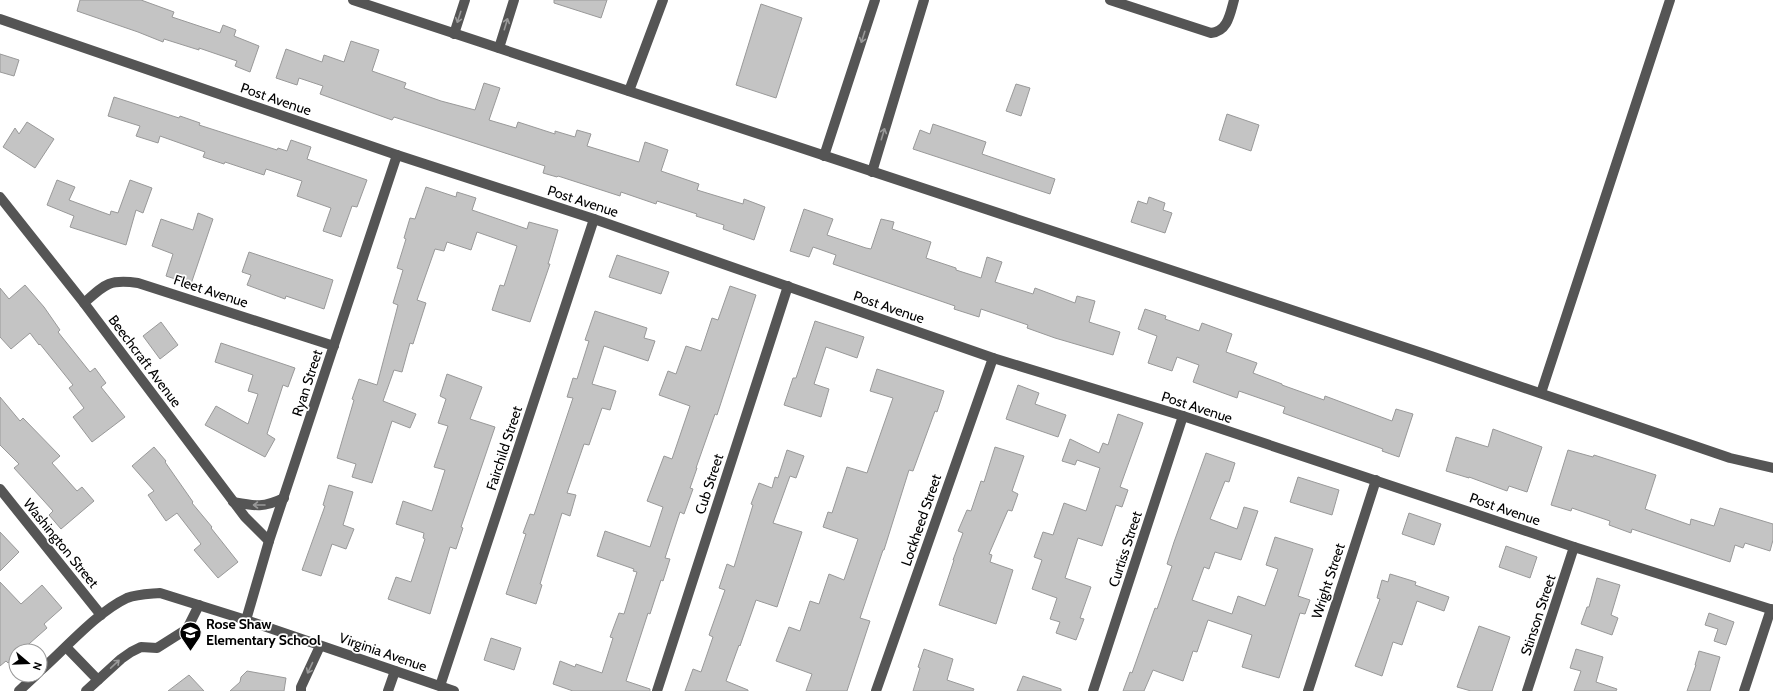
<svg xmlns="http://www.w3.org/2000/svg" width="1773" height="691" font-family="Cabin,sans-serif">
  <style>
    .building { fill: #c4c4c4; stroke: #999 }
    .lines { fill: none; stroke-linecap: round; stroke-linejoin: round }
    .minor { stroke: #555; stroke-width: 10 }
    .oneway { stroke: #999 }
    .labels { text-anchor: middle; dominant-baseline: central; stroke-width: 3.5; stroke-linejoin: round; paint-order: stroke }
    .street-label { font-size: 14px; fill: #000; stroke: #fff }
    .poi-label { font-size: 14px; font-weight: bold; fill: #000; stroke: #fff; text-anchor: start }
  </style>
  <rect width="100%" height="100%" fill="#fff"/>
  <g class="building">
    <path d="M80,0H141L174,12L172,17L220,33L223,25L236,30L234,36L259,46L250,72L235,66L237,61L199,48V50L164,39L163,42L138,32L77,11Z"/>
    <path d="M554,0H607L601,18L554,3Z"/>
    <path d="M761,4L802,18L776,98L736,85Z"/>
    <path d="M351,41L379,50L372,71L406,83L404,88L441,101L475,110L484,83L500,88L489,120L516,128L518,122L555,134V131L575,137L577,130L591,134L587,146L639,162L645,142L668,150L661,171L699,184L697,190L743,204L744,199L765,207L754,240L723,229L724,225L696,216L697,214L657,201L656,204L621,192L620,196L558,176L557,177L543,173L545,166L394,117L392,120L320,94L323,86L299,78L297,85L276,78L286,49L322,62L324,55L344,62Z"/>
    <path d="M0,54L19,60L14,76L0,72Z"/>
    <path d="M1016,84L1030,88L1021,116L1006,111Z"/>
    <path d="M114,97L179,118L180,116L200,123L199,125L277,150L278,148L287,151L291,140L311,147L307,159L367,180L357,207L352,206L341,237L323,231L331,208L297,196L302,181L266,169L264,175L225,162L224,164L203,157L205,152L160,136L158,143L136,136L140,126L108,116Z"/>
    <path d="M1227,114L1259,125L1251,151L1219,140Z"/>
    <path d="M27,122L54,139L35,168L3,147L15,128L19,134Z"/>
    <path d="M933,124L986,142L982,154L1055,179L1050,194L913,149L920,130L930,134Z"/>
    <path d="M57,180L75,187L69,200L110,215L111,211L118,213L130,180L152,188L143,213L136,210L126,245L70,227L74,216L47,205Z"/>
    <path d="M426,187L456,197L457,192L476,198L472,210L527,229L529,222L558,230L548,264H550L530,322L492,310L500,285L504,286L517,246L477,232L471,250L447,242L444,251L435,249L417,300L426,303L413,344L410,343L402,372L394,370L383,401L416,414L410,428L392,421L372,483L352,477L356,464L337,458L354,400L352,399L359,379L377,385L398,305L393,303L403,270L397,268L406,239L404,238L410,218L415,219Z"/>
    <path d="M1149,197L1165,203L1163,210L1172,213L1165,233L1131,222L1138,201L1147,204Z"/>
    <path d="M804,209L833,219L827,235L866,248L871,249L881,219L894,222L892,229L931,242L926,258L956,268V270L981,278L987,257L1002,262L995,282L1033,294L1035,288L1075,303L1077,296L1095,301L1089,322L1120,332L1113,355L1055,338L1027,328L1028,325L981,309L979,317L954,309L955,306L833,264L836,255L813,247L809,257L790,251Z"/>
    <path d="M198,213L213,219L191,284L166,276L173,254L152,246L161,219L193,230Z"/>
    <path d="M249,252L333,280L324,309L286,296L285,299L247,285L251,275L242,272Z"/>
    <path d="M617,255L669,272L661,294L609,277Z"/>
    <path d="M25,285L44,307L60,330L58,332L90,372L95,368L106,383L101,387L125,417L92,442L73,417L84,408L69,388L73,385L40,344L39,345L30,333L11,349L0,337V288L9,299Z"/>
    <path d="M730,286L756,295L717,415L715,414L696,468H697L690,488L693,489L684,514L680,512L665,558L670,559L663,581L661,580L650,614L648,613L626,681L650,689V691H573L553,684L560,661L575,667L576,664L602,673L613,638L610,637L619,613L624,614L637,572L633,571L634,569L597,556L605,531L650,547L663,507L647,501L664,456L672,459L690,406L659,395L668,371L676,374L686,346L701,351L712,318L718,320Z"/>
    <path d="M1145,309L1166,316L1165,319L1199,331L1202,323L1232,334L1226,352L1257,363L1253,373L1282,384V385L1324,400L1325,396L1392,421L1396,409L1413,414L1399,457L1382,451L1383,449L1283,413L1285,407L1239,391L1237,398L1193,382L1199,365L1177,357L1172,371L1148,363L1157,336L1138,329Z"/>
    <path d="M595,311L647,328L644,338L655,341L648,361L604,346L592,384L616,391L610,410L602,408L589,445L584,444L567,493L576,495L570,516L562,513L540,584L542,585L536,604L506,594L526,534L523,533L530,514L534,515L573,398L567,397L573,378L577,379L589,341L585,340Z"/>
    <path d="M815,321L864,337L857,358L826,347L814,384L829,389L821,417L784,405L793,378H796Z"/>
    <path d="M161,322L178,345L160,359L143,336Z"/>
    <path d="M221,343L295,368L288,387L283,385L267,434L275,439L265,457L205,425L216,406L248,424L258,394L248,391L253,375L215,362Z"/>
    <path d="M877,369L944,391L937,412L935,411L913,471L909,470L884,550H883L860,618L870,621L847,691H806L812,674L776,661L789,627L800,631L810,601L819,604L829,574L844,580L858,539L823,527L828,512L832,513L847,467L867,473L878,441L893,398L870,391Z"/>
    <path d="M447,374L482,387L470,419L495,427L461,527L463,528L456,549L450,547L430,614L388,599L396,577L411,582L425,539L423,538L424,533L396,524L403,501L432,511L445,470L434,467L448,426L438,423L446,399L440,396Z"/>
    <path d="M1018,385L1039,393L1035,404L1066,415L1058,437L1006,419Z"/>
    <path d="M0,397L20,421L23,418L60,456L52,463L77,491L82,487L94,501L61,529L49,515L53,511L14,468L19,464L0,445Z"/>
    <path d="M1118,414L1143,423L1120,487L1128,490L1122,507L1116,505L1102,546L1078,538L1065,578L1091,587L1080,618L1084,619L1076,640L1056,633L1060,622L1050,619L1057,598L1032,589L1042,560L1034,557L1043,532L1053,535L1064,503L1086,511L1100,468L1077,460L1075,465L1062,461L1070,439L1099,453L1103,443L1108,445Z"/>
    <path d="M1493,429L1542,447L1527,492L1509,486L1507,491L1469,477V478L1446,471L1456,437L1488,447Z"/>
    <path d="M154,447L166,461L165,462L193,502L192,503L212,527L211,528L238,562L218,578L194,550L201,544L177,513L166,521L148,495L154,491L132,466Z"/>
    <path d="M995,447L1024,456L1012,491L1018,494L1012,511L1008,510L989,554L992,555L990,562L1013,570L996,624L939,605L954,560H953L963,533L958,531L967,510L971,511L981,481L984,482Z"/>
    <path d="M787,450L804,456L796,478L790,476L773,523L802,532L777,607L756,600L740,646L739,645L726,681L748,690V691H685L693,669L701,672L713,637L709,635L725,590L719,588L727,564L734,567L753,505L751,504L759,483L772,488L775,477L778,478Z"/>
    <path d="M1568,450L1593,457L1594,455L1656,475L1645,509L1690,525L1691,519L1714,526L1720,508L1773,524V540L1770,551L1745,543L1743,548L1735,545L1730,562L1632,529L1631,533L1609,525L1610,521L1572,508L1571,511L1551,505Z"/>
    <path d="M1206,453L1235,463L1229,482L1225,481L1210,519L1237,529L1244,507L1258,511L1241,560L1215,552L1209,569L1204,567L1192,600L1232,614L1238,596L1265,606L1278,569L1266,565L1275,537L1313,549L1298,596L1310,600L1305,614L1300,613L1279,678L1242,667L1252,635L1208,620L1197,652L1193,651L1183,681L1153,670L1144,691H1123L1130,672L1132,673L1155,608L1157,609L1172,566L1167,564L1174,542Z"/>
    <path d="M1298,477L1339,490L1332,515L1290,502Z"/>
    <path d="M329,485L353,492L343,525L354,529L346,549L332,544L321,576L302,570L325,506L323,505Z"/>
    <path d="M1409,513L1441,524L1434,545L1402,534Z"/>
    <path d="M0,532L19,552L0,571Z"/>
    <path d="M1506,546L1537,557L1530,578L1499,567Z"/>
    <path d="M1390,574L1416,582L1415,585L1449,597L1444,611L1417,601L1402,645L1393,642L1382,676L1355,666L1380,599L1377,598L1382,580L1388,582Z"/>
    <path d="M1597,578L1620,585L1611,615L1618,618L1612,635L1581,624L1587,607H1589Z"/>
    <path d="M0,582L21,604L42,585L62,608L44,624L47,628L21,651H16V656L8,663L6,661L0,666Z"/>
    <path d="M1709,613L1734,622L1726,645L1714,641L1718,629L1705,625Z"/>
    <path d="M1479,626L1510,637L1492,691H1471L1457,687Z"/>
    <path d="M491,638L521,648L514,670L484,660Z"/>
    <path d="M924,649L953,659L947,680L974,689L973,691H913L920,668L918,667Z"/>
    <path d="M1576,649L1603,657L1596,682L1617,689L1616,691H1574L1581,671L1570,668Z"/>
    <path d="M1699,651L1720,657L1710,691H1687L1696,665H1695Z"/>
    <path d="M247,671L286,678L284,691H230L240,682L241,677Z"/>
    <path d="M189,675L204,691H168Z"/>
    <path d="M1023,676L1061,689V691H1017Z"/>
  </g>
  <g class="lines">
    <g class="minor">
      <path d="M353,0L1431,356L1730,458L1773,468"/>
      <path d="M1110,0L1211,33C1228,31 1230,14 1234,0"/>
      <path d="M0,19L397,155L594,219L993,358L1183,416L1574,547L1773,610"/>
      <path d="M454,34L465,0"/>
      <path d="M499,48L514,0"/>
      <path d="M629,91L663,0"/>
      <path d="M824,156L875,0"/>
      <path d="M872,172L924,0"/>
      <path d="M0,197L84,303L245,517L269,541"/>
      <path d="M84,303C105,284 109,279 138,283L334,346"/>
      <path d="M1541,393L1670,0"/>
      <path d="M0,489L101,615"/>
      <path d="M233,502C255,506 263,508 284,498"/>
      <path d="M246,620L269,541L397,155"/>
      <path d="M66,647L98,680"/>
      <path d="M40,671C65,649 97,612 127,598C137,594 149,594 160,593L246,620L454,691"/>
      <path d="M440,686L594,219"/>
      <path d="M19,691L36,675"/>
      <path d="M86,691L121,659L131,652L141,647L157,648L187,629L199,605"/>
      <path d="M301,691V687L320,646"/>
      <path d="M388,691L395,671"/>
      <path d="M657,691L788,286"/>
      <path d="M876,691L993,358"/>
      <path d="M1093,691L1183,416"/>
      <path d="M1308,691L1376,480"/>
      <path d="M1527,691L1574,547"/>
      <path d="M1744,691L1771,609"/>
    </g>
  </g>
  <defs><path id="oneway-shaft" d="M-6 0H5M1.5-3L5.5 0L1.5 3" fill="none" stroke-width="1.6" stroke-linecap="round" stroke-linejoin="round"/></defs>
  <g class="oneway">
    <use href="#oneway-shaft" transform="translate(459 17) rotate(108)"/>
    <use href="#oneway-shaft" transform="translate(506 24) rotate(-73)"/>
    <use href="#oneway-shaft" transform="translate(863 37) rotate(108)"/>
    <use href="#oneway-shaft" transform="translate(883 134) rotate(-73)"/>
    <use href="#oneway-shaft" transform="translate(259 505) rotate(-180)"/>
    <use href="#oneway-shaft" transform="translate(115 664) rotate(-43)"/>
    <use href="#oneway-shaft" transform="translate(310 668) rotate(115)"/>
  </g>
  <defs>
    <symbol id="school-pin" viewBox="-11 -11 22 30"><path d="M0 17L-7.5 6A9.5 9.5 0 1 1 7.5 6Z" fill="#000" stroke="#fff"/><path d="M0-5L7-2L0 1L-7-2ZM-4 1L0 2.5L4 1V4Q0 6-4 4Z" fill="#fff"/></symbol>
  </defs>
  <g fill-rule="evenodd">
    <use href="#school-pin" x="178" y="620" width="25" height="34"/>
  </g>
  <g class="labels">
    <g class="street-label">
      <text transform="translate(276 99) rotate(19)">Post Avenue</text>
      <text transform="translate(583 201) rotate(18)">Post Avenue</text>
      <text transform="translate(211 291) rotate(18)">Fleet Avenue</text>
      <text transform="translate(889 307) rotate(19)">Post Avenue</text>
      <text transform="translate(145 361) rotate(53)">Beechcraft Avenue</text>
      <text transform="translate(307 383) rotate(-72)">Ryan Street</text>
      <text transform="translate(1197 407) rotate(18)">Post Avenue</text>
      <text transform="translate(504 448) rotate(-72)">Fairchild Street</text>
      <text transform="translate(709 484) rotate(-72)">Cub Street</text>
      <text transform="translate(1505 509) rotate(19)">Post Avenue</text>
      <text transform="translate(921 520) rotate(-71)">Lockheed Street</text>
      <text transform="translate(61 543) rotate(51)">Washington Street</text>
      <text transform="translate(1125 549) rotate(-72)">Curtiss Street</text>
      <text transform="translate(1328 581) rotate(-72)">Wright Street</text>
      <text transform="translate(1538 615) rotate(-72)">Stinson Street</text>
      <text transform="translate(383 652) rotate(19)">Virginia Avenue</text>
    </g>
    <g class="poi-label">
      <text x="206" y="624">Rose Shaw<tspan x="206" dy="16">Elementary School</tspan></text>
    </g>
  </g>
  <g transform="translate(28 663) rotate(109)"><circle r="19" fill="#ffffff" stroke="#999999"/>
  <path d="M0-3L7 15L0 10L-7 15Z" fill="#000000"/>
  <text y="-6" font-size="11" font-weight="bold" text-anchor="middle" fill="#000000">N</text>
  </g>
</svg>
